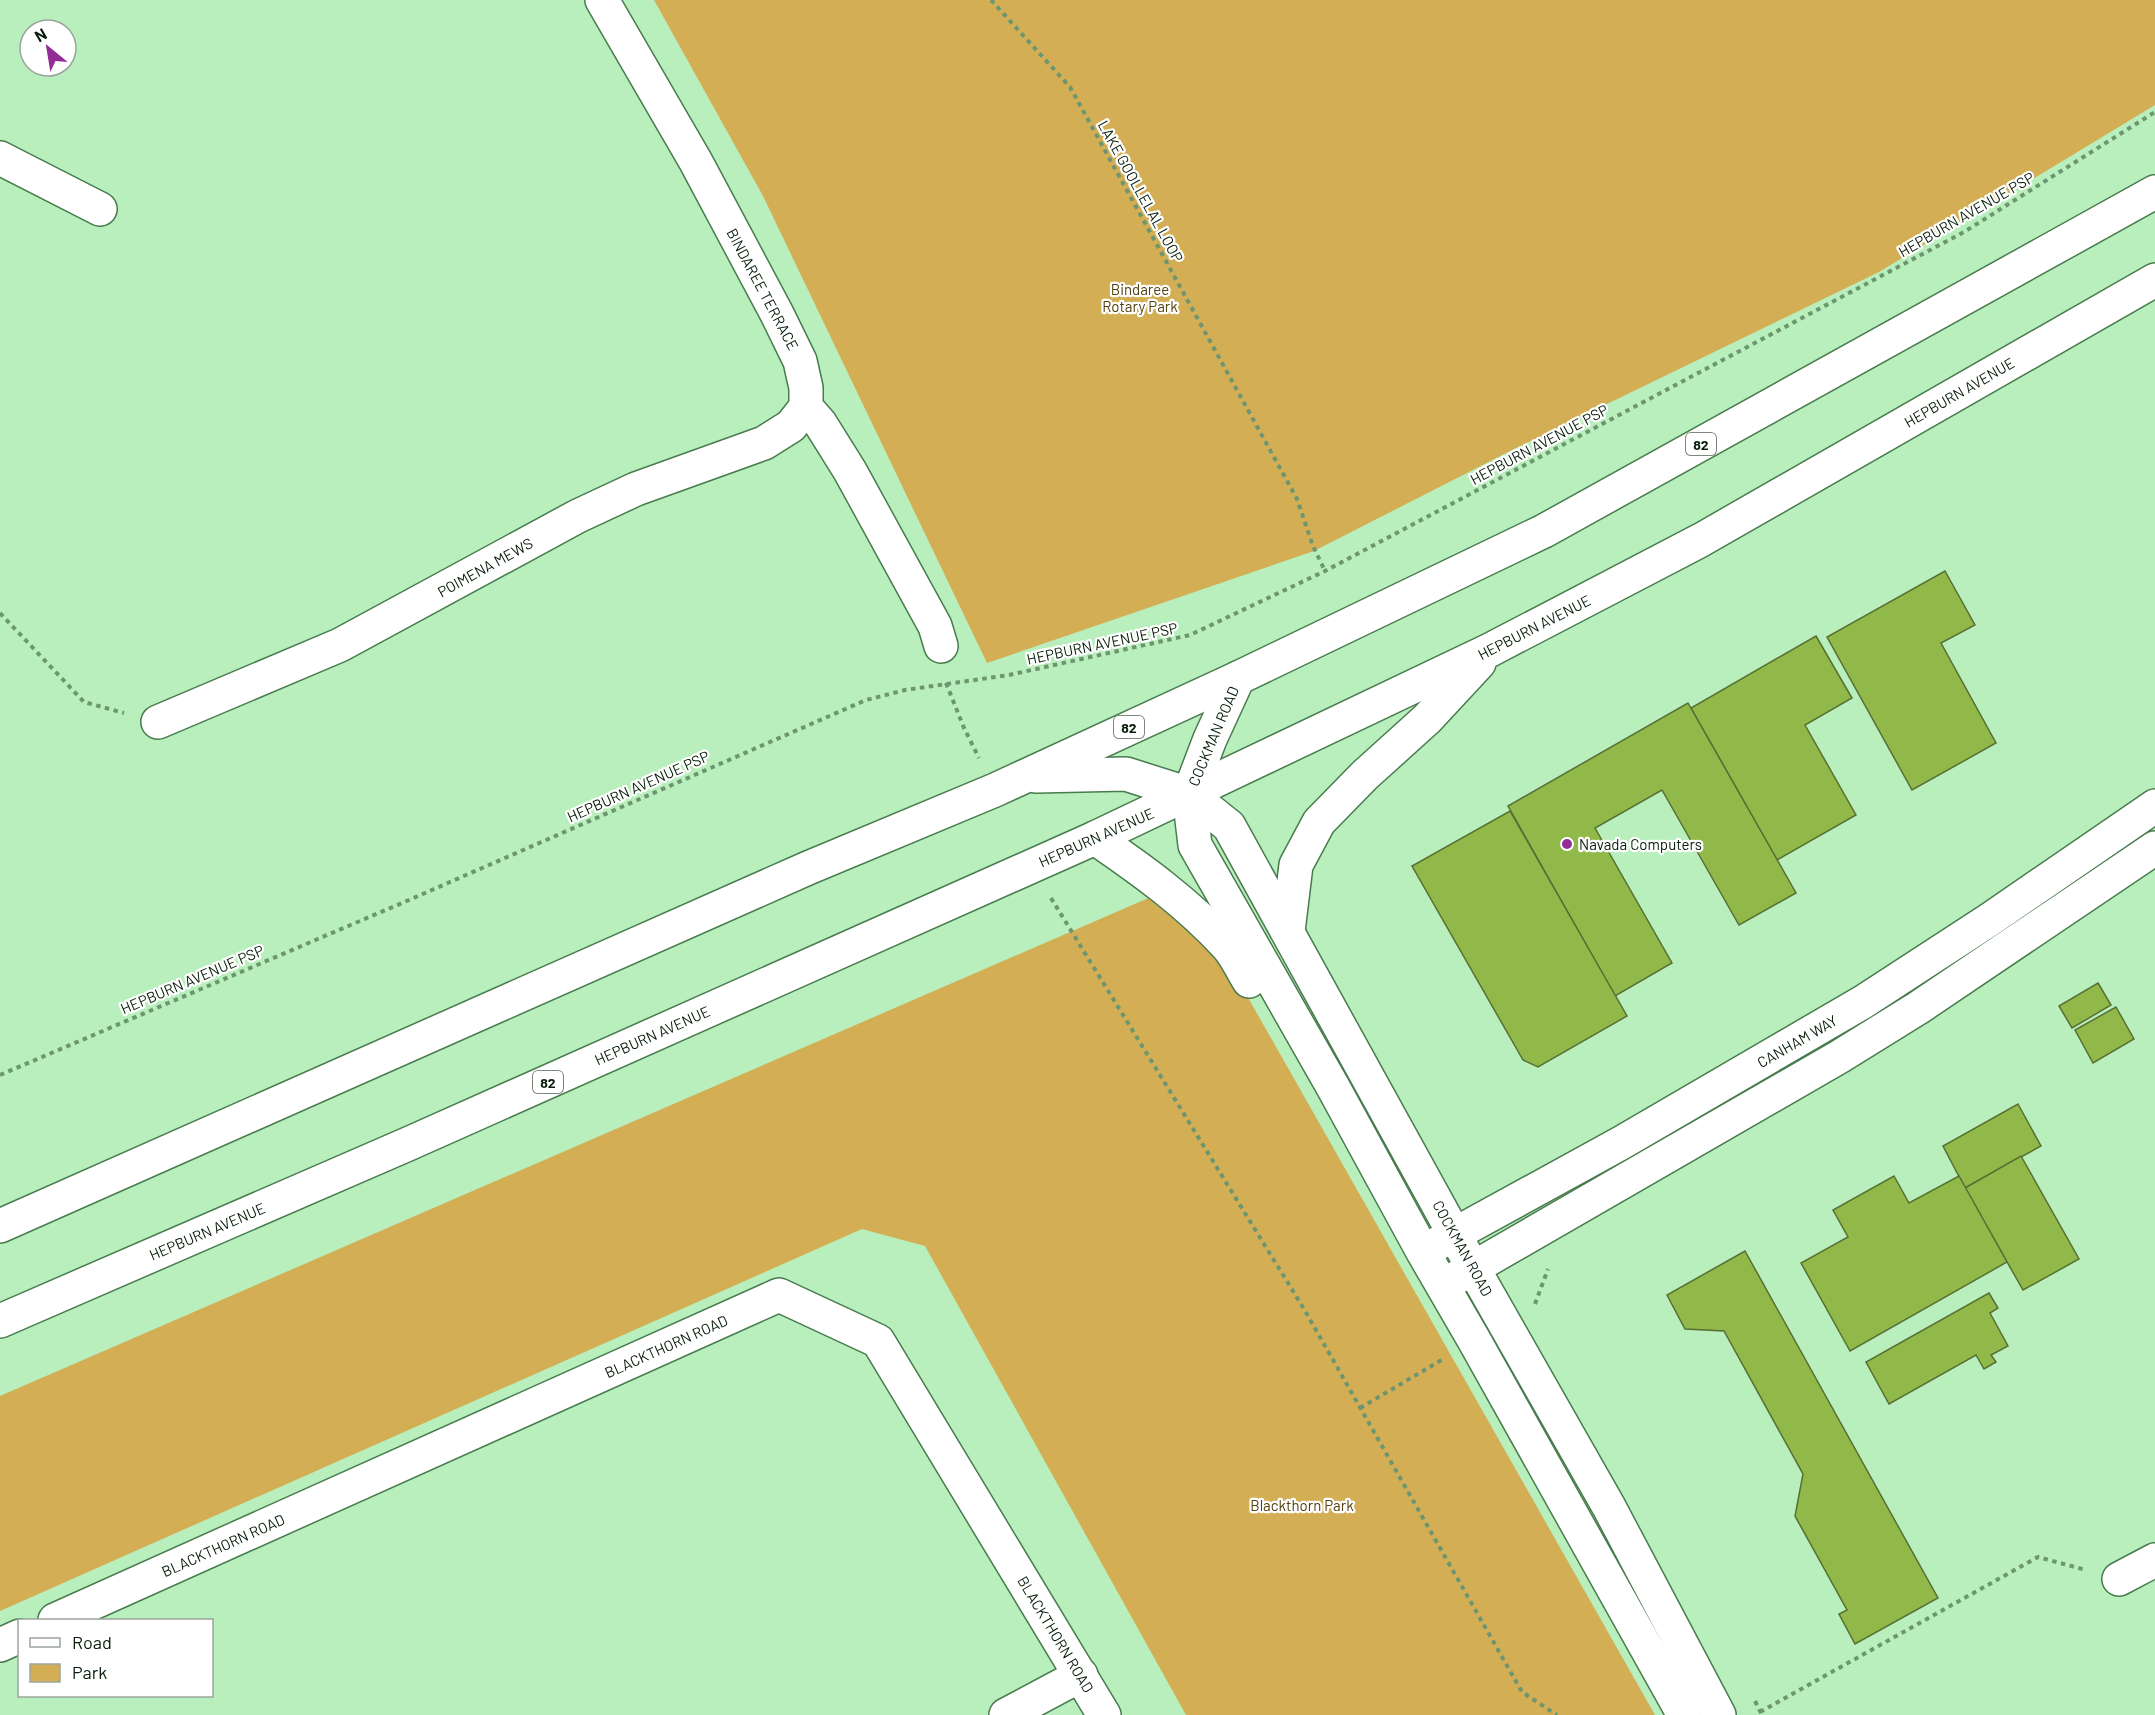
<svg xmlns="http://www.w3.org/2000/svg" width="2155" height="1715" font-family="Barlow,sans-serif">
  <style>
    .green { fill: #d4ae54 }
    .building { fill: #91b949; stroke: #586f33; stroke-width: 1.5 }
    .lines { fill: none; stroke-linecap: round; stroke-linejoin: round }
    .minor-casing { stroke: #487b4d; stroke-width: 36 }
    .major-casing { stroke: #487b4d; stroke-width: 36 }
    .path { stroke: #6d9670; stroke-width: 4; stroke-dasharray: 4.5 4.5; stroke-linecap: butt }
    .minor { stroke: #fff; stroke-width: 33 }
    .major { stroke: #fff; stroke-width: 33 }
    .poi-dot { fill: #912d94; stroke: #fff; stroke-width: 2 }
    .labels { text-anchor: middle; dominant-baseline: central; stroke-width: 4.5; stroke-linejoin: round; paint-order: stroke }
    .shield { fill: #fff; stroke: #526154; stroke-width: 1.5 }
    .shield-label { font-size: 14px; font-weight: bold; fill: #081d0a }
    .street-label { font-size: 15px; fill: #081d0a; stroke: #fff }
    .park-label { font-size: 15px; fill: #54410e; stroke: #fff }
    .poi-label { font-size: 15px; fill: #081d0a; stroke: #fff; text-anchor: start }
  </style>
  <rect width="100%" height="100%" fill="#b8efbc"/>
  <g class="green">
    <path d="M654,0H2155V105L1879,272L1512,450L1314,551L987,663L763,196Z"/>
    <path d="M1183,883L1655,1715H1186L925,1246L862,1229L0,1611V1396Z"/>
  </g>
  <g class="building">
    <path d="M1945,571L1975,625L1941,643L1996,743L1912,790L1827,637Z"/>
    <path d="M1816,636L1852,698L1805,725L1856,815L1777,860L1691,708Z"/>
    <path d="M1688,703L1796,893L1739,925L1662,790L1595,828L1672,963L1615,996L1508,806Z"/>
    <path d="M1510,811L1627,1016L1538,1067L1523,1060L1412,866Z"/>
    <path d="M2098,983L2111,1005L2072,1028L2059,1006Z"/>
    <path d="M2116,1007L2134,1039L2093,1063L2075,1030Z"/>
    <path d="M2018,1104L2041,1146L1965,1188L1943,1146Z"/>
    <path d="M2021,1156L2079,1259L2023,1290L1965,1188Z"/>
    <path d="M1894,1176L1909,1203L1959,1176L2007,1262L1850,1351L1801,1263L1848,1237L1833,1210Z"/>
    <path d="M1745,1251L1938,1598L1855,1644L1839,1614L1847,1610L1795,1516L1803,1474L1724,1331L1685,1329L1667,1295Z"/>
    <path d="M1989,1293L1998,1308L1990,1313L2008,1346L1991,1355L1996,1362L1984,1369L1976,1355L1889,1404L1866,1362Z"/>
  </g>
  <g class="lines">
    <defs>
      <g id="minor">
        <path d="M602,0L696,162L777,314L800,361L806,388V407L820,423L850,471L935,626L941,646"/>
        <path d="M0,158L100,209"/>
        <path d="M158,722L340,645L578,516L636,489L764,443L791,426L806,407"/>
        <path d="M2119,1579L2155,1560"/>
        <path d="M55,1620L779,1295L878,1341L1104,1715"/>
        <path d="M0,1645L20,1636"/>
        <path d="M1006,1715L1081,1675"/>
      </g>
      <g id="major">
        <path d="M1238,678L1210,739L1189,794L1195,845L1333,1087L1423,1252L1474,1340L1684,1715"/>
        <path d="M1036,776L1126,774L1189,794L1229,826L1473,1268L1609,1507L1719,1715"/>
        <path d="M1095,838C1142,870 1189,904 1227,946C1236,956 1242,970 1249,981"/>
        <path d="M1288,931L1296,865L1319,822L1365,775L1427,719L1479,663"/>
        <path d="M0,1226L808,868L995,790L1238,678L1544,531L2155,192"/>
        <path d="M1435,1245L1621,1143L1863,1002L1989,920L2155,806"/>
        <path d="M1454,1279L1839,1057L1918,1008L2155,848"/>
        <path d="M0,1321L408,1144L1095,838L1490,650L1701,540L2155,280"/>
      </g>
    </defs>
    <use href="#minor" class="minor-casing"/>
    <use href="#major" class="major-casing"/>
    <g class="path">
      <path d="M991,0L1070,87L1297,499L1313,546L1325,571"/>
      <path d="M0,613L84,702L124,713"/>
      <path d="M946,683L964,728L979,758"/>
      <path d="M1051,898L1304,1309L1522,1692L1557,1715"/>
      <path d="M0,1075L409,900L866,700L905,690L1009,675L1190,635L1325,571L1964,232L2155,112"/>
      <path d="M1535,1304L1548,1269"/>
      <path d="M1360,1408L1445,1358"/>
      <path d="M1755,1701L1762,1715"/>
      <path d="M1760,1712L2038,1557L2086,1570"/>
    </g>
    <use href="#minor" class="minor"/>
    <use href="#major" class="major"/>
  </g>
  <circle class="poi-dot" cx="1567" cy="844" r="6"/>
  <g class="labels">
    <g class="shield">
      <rect x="1686" y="433" width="30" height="22" rx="4.5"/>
      <rect x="1114" y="716" width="30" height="22" rx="4.5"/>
      <rect x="533" y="1071" width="30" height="22" rx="4.5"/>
    </g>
    <g class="shield-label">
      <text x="1701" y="444">82</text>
      <text x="1129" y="727">82</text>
      <text x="548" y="1082">82</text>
    </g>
    <g class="street-label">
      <text transform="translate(1141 191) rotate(61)">LAKE GOOLLELAL LOOP</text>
      <text transform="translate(1966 214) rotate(-30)">HEPBURN AVENUE PSP</text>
      <text transform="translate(763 289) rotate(62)">BINDAREE TERRACE</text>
      <text transform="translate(1959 392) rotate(-30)">HEPBURN AVENUE</text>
      <text transform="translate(1539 444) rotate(-28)">HEPBURN AVENUE PSP</text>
      <text transform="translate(485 567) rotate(-29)">POIMENA MEWS</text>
      <text transform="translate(1534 627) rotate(-27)">HEPBURN AVENUE</text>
      <text transform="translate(1102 643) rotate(-12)">HEPBURN AVENUE PSP</text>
      <text transform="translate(1213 736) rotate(-67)">COCKMAN ROAD</text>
      <text transform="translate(638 786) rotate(-24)">HEPBURN AVENUE PSP</text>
      <text transform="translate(1096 837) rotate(-24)">HEPBURN AVENUE</text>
      <text transform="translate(192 979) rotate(-23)">HEPBURN AVENUE PSP</text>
      <text transform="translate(652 1035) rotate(-24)">HEPBURN AVENUE</text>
      <text transform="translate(1797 1041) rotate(-30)">CANHAM WAY</text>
      <text transform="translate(207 1231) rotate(-23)">HEPBURN AVENUE</text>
      <text transform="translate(1463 1248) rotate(61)">COCKMAN ROAD</text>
      <text transform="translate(666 1346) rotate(-24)">BLACKTHORN ROAD</text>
      <text transform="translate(223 1545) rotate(-24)">BLACKTHORN ROAD</text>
      <text transform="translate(1056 1634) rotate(59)">BLACKTHORN ROAD</text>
    </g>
    <g class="park-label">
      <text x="1140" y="289">Bindaree<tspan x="1140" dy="17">Rotary Park</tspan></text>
      <text x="1302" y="1505">Blackthorn Park</text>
    </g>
    <g class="poi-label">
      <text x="1579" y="844">Navada Computers</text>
    </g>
  </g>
  <rect x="18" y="1619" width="195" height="78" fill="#ffffff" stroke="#9ca59d" stroke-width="1.5"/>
  <rect x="30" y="1638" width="30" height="9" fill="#ffffff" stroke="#9ca59d" stroke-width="1.5"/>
  <text x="72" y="1649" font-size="18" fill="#081d0a">Road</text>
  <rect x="30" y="1664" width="30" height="18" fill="#d4ae54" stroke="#9ca59d" stroke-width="1.5"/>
  <text x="72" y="1679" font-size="18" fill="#081d0a">Park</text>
  <g transform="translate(48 48) rotate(330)"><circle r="28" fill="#ffffff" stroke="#9ca59d" stroke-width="1.5"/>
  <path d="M0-4.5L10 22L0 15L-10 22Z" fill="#912d94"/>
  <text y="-9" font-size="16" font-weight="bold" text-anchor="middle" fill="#081d0a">N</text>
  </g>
</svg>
